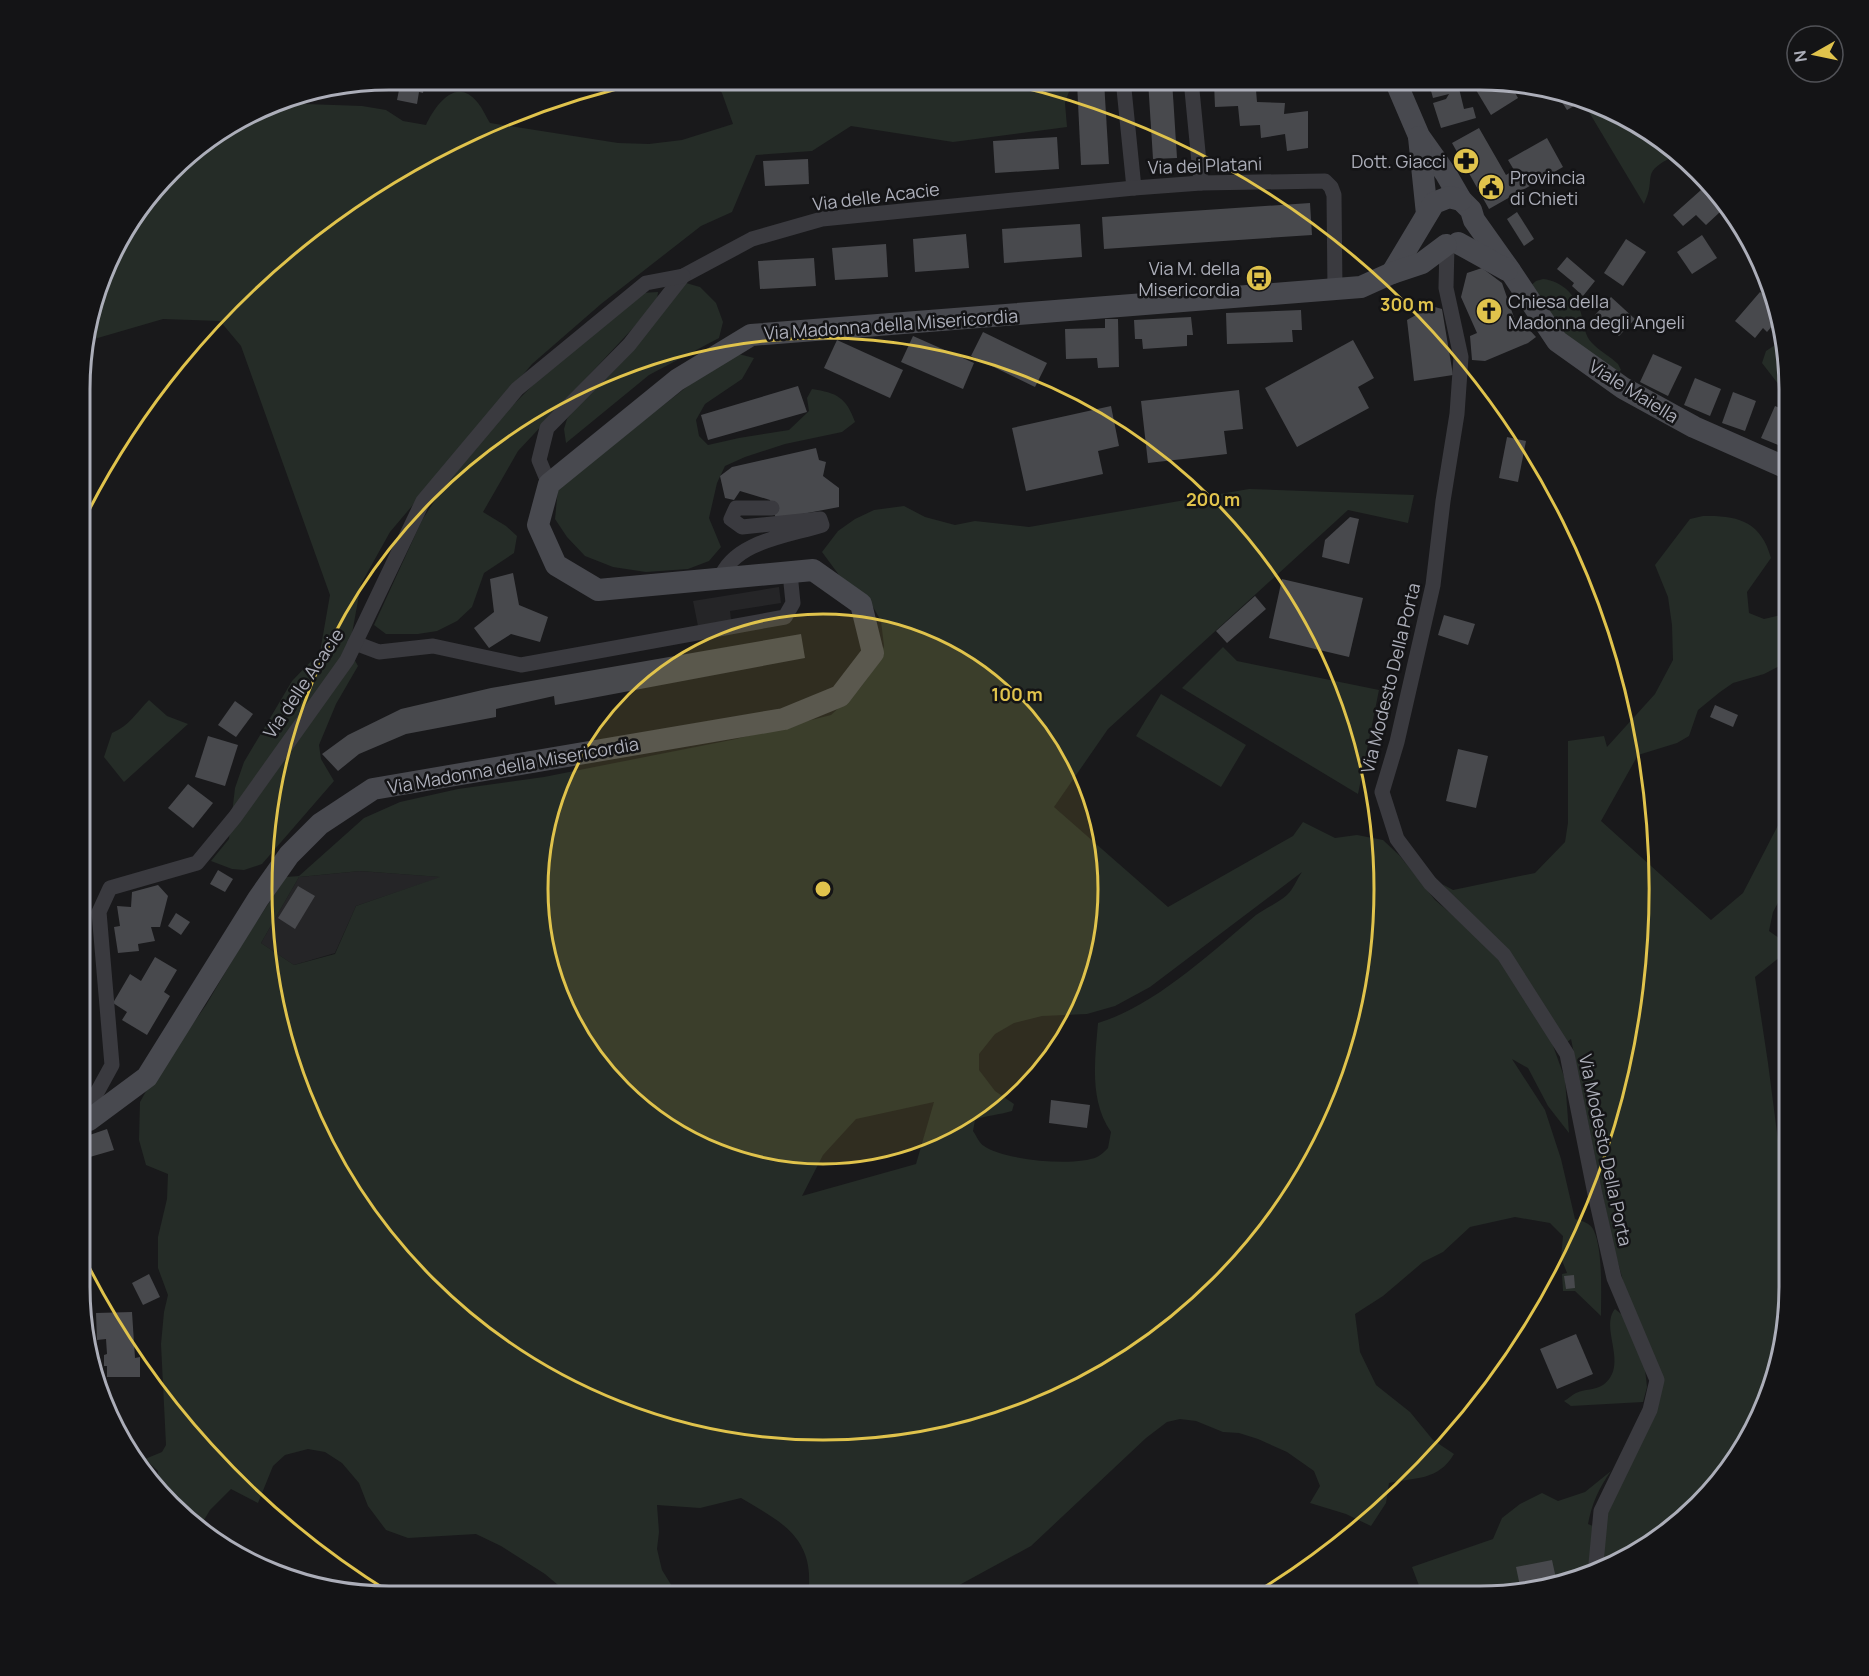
<svg xmlns="http://www.w3.org/2000/svg" width="1869" height="1676" font-family="Manrope,sans-serif">
  <style>
    .built { fill: #252527 }
    .green { fill: #252c27; fill-rule: evenodd }
    .building { fill: #48494d }
    .lines { fill: none; stroke-linecap: round; stroke-linejoin: round }
    .street { stroke: #3a3a3f; stroke-width: 15 }
    .secondary { stroke: #48494f; stroke-width: 22 }
    .ring { fill: none; stroke: #e0c34c; stroke-width: 3 }
    .labels { text-anchor: middle; dominant-baseline: central; stroke-width: 5; stroke-linejoin: round; paint-order: stroke }
    .poi-label { font-size: 18px; fill: #acaeb9; stroke: #141416; text-anchor: end }
    .street-label { font-size: 18px; fill: #acaeb9; stroke: #141416 }
    .rim { fill: none; stroke: #acaeb9; stroke-width: 3 }
    .centre { fill: #e0c34c; stroke: #141416; stroke-width: 3 }
    .ring-label { font-size: 18px; text-anchor: middle; font-weight: bold; fill: #e0c34c; stroke: #141416; stroke-width: 5; stroke-linejoin: round; paint-order: stroke }
  </style>
  <rect width="100%" height="100%" fill="#19191b"/>
  <g class="built">
    <path d="M779,587L781,603L730,611L731,620L698,626L693,601Z"/>
    <path d="M360,871L442,877L356,906L335,953L294,965L261,943L299,877Z"/>
  </g>
  <g class="green">
    <path d="M711,80H1073L1065,103L1067,127L953,142L851,126L812,151L756,155L732,212L701,226L601,304L532,364L390,532L361,584L349,650L358,666L336,704L319,745L321,759L334,781L262,864L244,870L232,869L211,861L229,839L235,788L244,762L292,681L320,652L330,595L241,346L220,321L163,319L84,342L121,235L185,156L277,103L362,106L386,110L403,121L426,125C435,106 456,75 478,103C483,109 486,117 490,123L618,143L649,144L682,140L733,124L722,93Z"/>
    <path d="M1583,102L1610,110L1620,120L1624,117L1674,156C1638,174 1658,176 1644,204Z"/>
    <path d="M1543,279C1563,281 1578,297 1582,317C1584,326 1585,336 1592,343C1599,351 1610,356 1618,364L1621,370L1616,374L1564,341L1527,289L1536,281Z"/>
    <path d="M686,283L700,287L716,303L723,322L719,338L649,375L566,443L564,429L567,419L598,380Z"/>
    <path d="M658,292L657,300L634,327L518,451L483,512L506,526L517,536L514,553L484,573L472,607L457,621L437,631L418,634H386L374,625L422,520L441,491L507,411L536,382L641,293Z"/>
    <path d="M1778,343H1783L1789,369V398L1762,363L1766,351Z"/>
    <path d="M731,352L754,358L742,379L705,404L696,420L699,436L708,445L739,438L789,430L809,411L807,398L812,389C837,393 846,397 855,422L842,432L785,444L745,457L725,466L717,483L709,518L721,547L709,561L688,569L646,572L613,567L585,556L567,537L555,519L558,488Z"/>
    <path d="M1249,489L1414,495L1408,523L1348,510L1108,729L1054,807L1168,907L1293,836L1303,822L1335,838L1357,835L1383,840L1400,856L1435,900L1481,939L1516,979L1547,1029L1565,1079L1569,1133L1548,1106L1528,1068L1512,1059L1545,1110L1561,1159L1575,1219C1582,1221 1591,1223 1594,1231C1603,1251 1601,1294 1601,1316L1575,1291H1563L1562,1274L1567,1273L1561,1258L1563,1236L1550,1223L1515,1217L1470,1227L1443,1252L1423,1262L1383,1296L1355,1314L1360,1352L1376,1385L1410,1412L1433,1440L1454,1454C1438,1481 1416,1477 1389,1483L1386,1503L1371,1526L1346,1514L1310,1503L1320,1486L1314,1471L1287,1452L1258,1439L1239,1433L1223,1432L1196,1421L1180,1419L1167,1422L1146,1438L1031,1546L941,1595L895,1594L893,1596H805C810,1589 809,1584 809,1574C807,1532 772,1517 741,1498L700,1508L657,1505L659,1532L657,1549L662,1570L678,1596H571L545,1574L501,1546L476,1534L408,1538L386,1530L368,1506L359,1483L342,1463L325,1452L308,1449L285,1455L273,1466L258,1503L231,1489L210,1510L204,1520L189,1522L157,1491L153,1486L158,1482V1471L145,1459L162,1452L166,1445L161,1344L164,1312L168,1295L158,1268V1237L167,1199L168,1174L146,1165L139,1140L140,1102L149,1086L206,1005L245,939L286,877L299,876L364,818L400,802L458,789L544,777L736,739L831,715L860,688L877,665L884,646L881,621L869,600L839,575L822,552L838,531L855,519L874,510L904,506L925,517L955,525L975,521L1029,527ZM360,871L440,877L356,906L335,954L294,965L261,943L299,877ZM1302,872C1297,879 1293,890 1287,895C1278,903 1266,908 1256,915C1212,952 1153,1007 1098,1023C1095,1060 1089,1100 1111,1132L1108,1148C1105,1151 1101,1155 1097,1157C1075,1167 1003,1160 984,1146C979,1143 976,1135 973,1131L975,1120C987,1115 999,1115 1012,1111L1014,1104L995,1091L979,1070V1054L995,1034L1014,1023L1042,1016L1087,1014L1115,1006L1150,987ZM934,1102L916,1164L802,1196L823,1155L856,1119Z"/>
    <path d="M1703,516C1737,515 1761,521 1771,558L1747,592L1749,613L1764,619L1789,613V661L1764,674L1733,683L1720,692L1698,710L1689,736L1677,743L1638,755L1601,821L1711,920L1743,893L1789,804V882L1773,912L1769,931L1783,941L1785,953L1755,977L1768,1063L1779,1148L1789,1173V1287L1766,1406L1737,1459L1684,1519L1599,1573L1500,1596H1423L1412,1567L1493,1539L1502,1518L1520,1504L1542,1493L1558,1501L1585,1492L1611,1471C1599,1488 1592,1503 1588,1524L1595,1527L1658,1388L1625,1288L1613,1245L1571,1039L1566,1043L1504,947L1442,884L1453,890L1535,873L1565,842L1568,823V741L1604,736L1607,747L1655,694L1673,660L1672,625L1668,597L1655,565L1690,519Z"/>
    <path d="M1223,647L1237,661L1379,690L1358,794L1182,688Z"/>
    <path d="M1161,694L1246,745L1221,787L1136,736Z"/>
    <path d="M149,700L167,716L188,724L124,782L104,757L112,733C129,726 136,713 149,700Z"/>
    <path d="M1615,1309L1626,1318L1645,1369L1647,1387L1643,1402L1571,1406L1564,1401C1568,1399 1572,1395 1576,1393C1584,1389 1596,1390 1603,1385C1630,1366 1599,1328 1615,1309Z"/>
  </g>
  <g class="building">
    <path d="M401,80H425L423,93L419,92L417,104L397,100Z"/>
    <path d="M571,80H604L602,91L570,84Z"/>
    <path d="M1148,80H1172L1177,158L1153,159Z"/>
    <path d="M1428,80H1457L1464,109L1473,107L1476,118L1441,128L1433,103L1446,99L1449,94L1433,98Z"/>
    <path d="M1470,80H1500L1509,82L1518,98L1491,115Z"/>
    <path d="M1104,81L1109,164L1081,165L1077,82Z"/>
    <path d="M1236,81L1235,91L1256,90L1257,102L1285,103L1284,114L1308,111V148L1287,151L1285,134L1261,138L1260,125L1240,126L1238,106L1215,107L1214,83Z"/>
    <path d="M1558,96L1581,102L1567,110Z"/>
    <path d="M1479,128L1506,175L1514,170L1508,160L1547,138L1563,167L1489,209L1452,143Z"/>
    <path d="M1057,137L1059,169L995,173L993,141Z"/>
    <path d="M808,159L809,184L765,186L763,161Z"/>
    <path d="M1701,190L1720,212L1706,225L1696,215L1683,226L1673,215Z"/>
    <path d="M1310,203L1312,235L1104,249L1102,217Z"/>
    <path d="M1517,212L1534,239L1524,246L1507,219Z"/>
    <path d="M1080,224L1082,257L1004,263L1002,229Z"/>
    <path d="M966,234L969,268L915,272L913,239Z"/>
    <path d="M1702,235L1717,258L1692,274L1677,252Z"/>
    <path d="M1626,239L1646,252L1623,286L1604,273Z"/>
    <path d="M886,244L888,277L835,280L832,248Z"/>
    <path d="M1567,257L1595,281L1583,296L1572,286L1574,283L1557,269Z"/>
    <path d="M814,258L816,286L760,289L758,261Z"/>
    <path d="M1482,268L1502,283L1518,329L1526,326L1536,337L1528,343L1485,361L1472,360L1470,336L1477,333L1461,297L1467,273Z"/>
    <path d="M1760,292L1774,303L1777,320L1767,332L1763,328L1755,338L1735,321Z"/>
    <path d="M1611,297L1635,319L1619,336L1595,315Z"/>
    <path d="M1424,304L1442,309L1453,375L1414,381L1407,320L1416,315Z"/>
    <path d="M1301,310L1302,330H1292L1293,342L1227,344L1226,313Z"/>
    <path d="M1191,317L1193,335H1187V346L1143,349L1142,339H1135L1134,320Z"/>
    <path d="M1105,319H1118L1119,367L1098,368L1097,358L1066,359L1065,329L1105,328Z"/>
    <path d="M983,332L1047,363L1035,387L971,356Z"/>
    <path d="M913,336L974,363L963,389L901,362Z"/>
    <path d="M837,340L903,370L890,398L824,368Z"/>
    <path d="M1353,340L1374,378L1358,387L1369,408L1297,447L1265,388Z"/>
    <path d="M1653,354L1682,367L1668,396L1640,382Z"/>
    <path d="M1695,378L1721,389L1710,416L1684,405Z"/>
    <path d="M798,386L807,412L708,440L701,415Z"/>
    <path d="M1239,390L1243,429L1224,431L1227,454L1148,463L1141,401Z"/>
    <path d="M1733,392L1756,401L1745,431L1722,423Z"/>
    <path d="M1111,406L1119,446L1098,451L1103,474L1026,491L1012,428Z"/>
    <path d="M1775,406L1789,412V434L1783,447L1761,438Z"/>
    <path d="M1507,437L1526,441L1518,482L1499,478Z"/>
    <path d="M816,448L819,460L826,462L823,476L839,488V507L776,519L770,500L740,491L734,500L725,498L720,476L732,467Z"/>
    <path d="M1350,517L1359,519L1349,564L1322,557L1325,540Z"/>
    <path d="M513,573L519,605L548,617L540,642L511,634L489,648L474,628L494,612L490,579Z"/>
    <path d="M1282,579L1363,598L1349,657L1269,638Z"/>
    <path d="M1255,596L1266,609L1227,643L1216,631Z"/>
    <path d="M1444,615L1475,624L1468,645L1438,635Z"/>
    <path d="M801,634L805,658L555,705L554,696L496,709V717L406,734L359,754L338,771L322,754L348,735L401,709L491,688Z"/>
    <path d="M235,701L253,714L236,737L218,725Z"/>
    <path d="M1715,705L1738,715L1733,727L1710,717Z"/>
    <path d="M208,736L238,745L225,786L195,777Z"/>
    <path d="M1458,749L1488,756L1476,808L1446,801Z"/>
    <path d="M188,784L213,803L193,828L168,808Z"/>
    <path d="M218,870L233,879L225,892L210,884Z"/>
    <path d="M158,885L168,896L160,927H151L155,941L138,944L139,951L118,953L114,927L120,926L117,906L131,907L132,892Z"/>
    <path d="M298,886L315,896L295,929L278,918Z"/>
    <path d="M176,913L190,922L181,935L168,926Z"/>
    <path d="M155,957L177,970L164,992L170,996L147,1035L122,1020L127,1012L113,1003L130,974L141,981Z"/>
    <path d="M1051,1100L1090,1105L1087,1128L1049,1123Z"/>
    <path d="M107,1129L114,1150L83,1159L80,1150L81,1138Z"/>
    <path d="M149,1274L160,1297L143,1305L132,1283Z"/>
    <path d="M1574,1275L1575,1288L1566,1289L1564,1276Z"/>
    <path d="M132,1312L135,1358L140,1357V1377H107V1366H104V1355L107,1354L106,1339L97,1340L96,1313Z"/>
    <path d="M1576,1334L1593,1374L1557,1389L1540,1349Z"/>
    <path d="M1552,1560L1557,1583L1521,1591L1516,1567Z"/>
  </g>
  <g class="lines">
    <g class="street">
      <path d="M1121,80L1124,89L1134,188"/>
      <path d="M1191,80L1201,183"/>
      <path d="M1447,245L1446,288L1461,357L1457,414L1443,501L1433,585L1397,742L1382,792L1397,839L1430,883L1504,955L1567,1054L1595,1194L1614,1278L1657,1380L1650,1410L1601,1511L1595,1574"/>
      <path d="M549,484L539,460L547,428L629,345L683,276L752,239L822,219L1134,188L1201,183L1325,181L1331,187L1334,195L1335,290"/>
      <path d="M720,579C734,541 788,536 822,525L820,519L742,527L731,519L736,508H772"/>
      <path d="M355,643L379,652L433,646L521,665L785,617L793,603L790,573"/>
      <path d="M94,1116L95,1096L112,1065L99,912L110,888L197,863L235,817L347,660L423,501L517,389L646,283L683,276"/>
    </g>
    <g class="secondary">
      <path d="M1395,80L1419,136L1446,174L1461,200L1471,210L1474,220L1511,272L1557,341L1623,388L1694,427L1789,469"/>
      <path d="M1419,137L1427,214"/>
      <path d="M1458,243L1507,270"/>
      <path d="M1392,273L1434,203L1449,197L1461,200"/>
      <path d="M81,1121L89,1120L147,1077L258,899L289,855L320,824L373,789L784,719L840,696L873,653L861,604L813,570L598,590L556,565L538,525L549,484L677,380L751,335L1361,287L1392,273L1422,263L1446,245"/>
    </g>
  </g>
  <circle cx="823" cy="889" r="275" fill="#e0c34c" fill-opacity=".12"/>
  <g class="ring">
    <circle cx="823" cy="889" r="275"/>
    <circle cx="823" cy="889" r="551"/>
    <path d="M391 1593A826 826 0 0 1 81 1251M84 520A826 826 0 0 1 651 81M995 81A826 826 0 0 1 1255 1593"/>
  </g>
  <defs>
    <symbol id="pharmacy-disc" viewBox="-11 -11 22 22"><circle r="9.5" fill="#e0c34c" stroke="#141416"/><path d="M-2-6h4v4h4v4h-4v4h-4v-4h-4v-4h4Z" fill="#111"/></symbol>
    <symbol id="civic-disc" viewBox="-11 -11 22 22"><circle r="9.5" fill="#e0c34c" stroke="#141416"/><path d="M-.6-6.5H3V-4.5H.6V-3L4-1V1h2V6H-6V1h2V-1L-.6-3ZM-1.2 2.5V6h2.4V2.5Z" fill="#111"/></symbol>
    <symbol id="bus-disc" viewBox="-11 -11 22 22"><circle r="9.5" fill="#e0c34c" stroke="#141416"/><path d="M-5-6H5V4H4V6H2V4H-2V6H-4V4H-5ZM-3.5-4V0h7V-4ZM-3.5 1.2v1.5H-2V1.2ZM2 1.2v1.5H3.5V1.2Z" fill="#111"/></symbol>
    <symbol id="church-disc" viewBox="-11 -11 22 22"><circle r="9.5" fill="#e0c34c" stroke="#141416"/><path d="M-1.2-6h2.4v3.5h3.3v2.4h-3.3V6h-2.4V-.1h-3.3v-2.4h3.3Z" fill="#111"/></symbol>
  </defs>
  <g fill-rule="evenodd">
    <use href="#pharmacy-disc" x="1451" y="146" width="30" height="30"/>
    <use href="#civic-disc" x="1476" y="172" width="30" height="30"/>
    <use href="#bus-disc" x="1244" y="263" width="30" height="30"/>
    <use href="#church-disc" x="1474" y="296" width="30" height="30"/>
  </g>
  <g class="labels">
    <g class="poi-label">
      <text x="1446" y="161">Dott. Giacci</text>
      <text x="1510" y="177" text-anchor="start">Provincia<tspan x="1510" dy="21">di Chieti</tspan></text>
      <text x="1240" y="268">Via M. della<tspan x="1240" dy="21">Misericordia</tspan></text>
      <text x="1508" y="301" text-anchor="start">Chiesa della<tspan x="1508" dy="21">Madonna degli Angeli</tspan></text>
    </g>
    <g class="street-label">
      <text transform="translate(1205 165) rotate(-2)">Via dei Platani</text>
      <text transform="translate(876 196) rotate(-7)">Via delle Acacie</text>
      <text transform="translate(891 324) rotate(-4)">Via Madonna della Misericordia</text>
      <text transform="translate(1634 391) rotate(32)">Viale Maiella</text>
      <text transform="translate(1390 678) rotate(-76)">Via Modesto Della Porta</text>
      <text transform="translate(303 683) rotate(-56)">Via delle Acacie</text>
      <text transform="translate(513 765) rotate(-10)">Via Madonna della Misericordia</text>
      <text transform="translate(1606 1150) rotate(78)">Via Modesto Della Porta</text>
    </g>
  </g>
  <path d="M0 0H1869V1676H0ZM389 90H1480A299 299 0 0 1 1779 389V1287A299 299 0 0 1 1480 1586H389A299 299 0 0 1 90 1287V389A299 299 0 0 1 389 90Z" fill="#141416" fill-rule="evenodd"/>
  <path class="rim" d="M389 90H1480A299 299 0 0 1 1779 389V1287A299 299 0 0 1 1480 1586H389A299 299 0 0 1 90 1287V389A299 299 0 0 1 389 90Z"/>
  <circle cx="823" cy="889" r="9" class="centre"/>
  <g class="ring-label">
    <text x="1407" y="311">300 m</text>
    <text x="1213" y="506">200 m</text>
    <text x="1017" y="701">100 m</text>
  </g>
  <g transform="translate(1815 54) rotate(261)"><circle r="28" fill="#141416" stroke="#515257" stroke-width="1.5"/>
  <path d="M0-4.5L10 22L0 15L-10 22Z" fill="#e0c34c"/>
  <text y="-9" font-size="16" font-weight="bold" text-anchor="middle" fill="#acaeb9">N</text>
  </g>
</svg>
